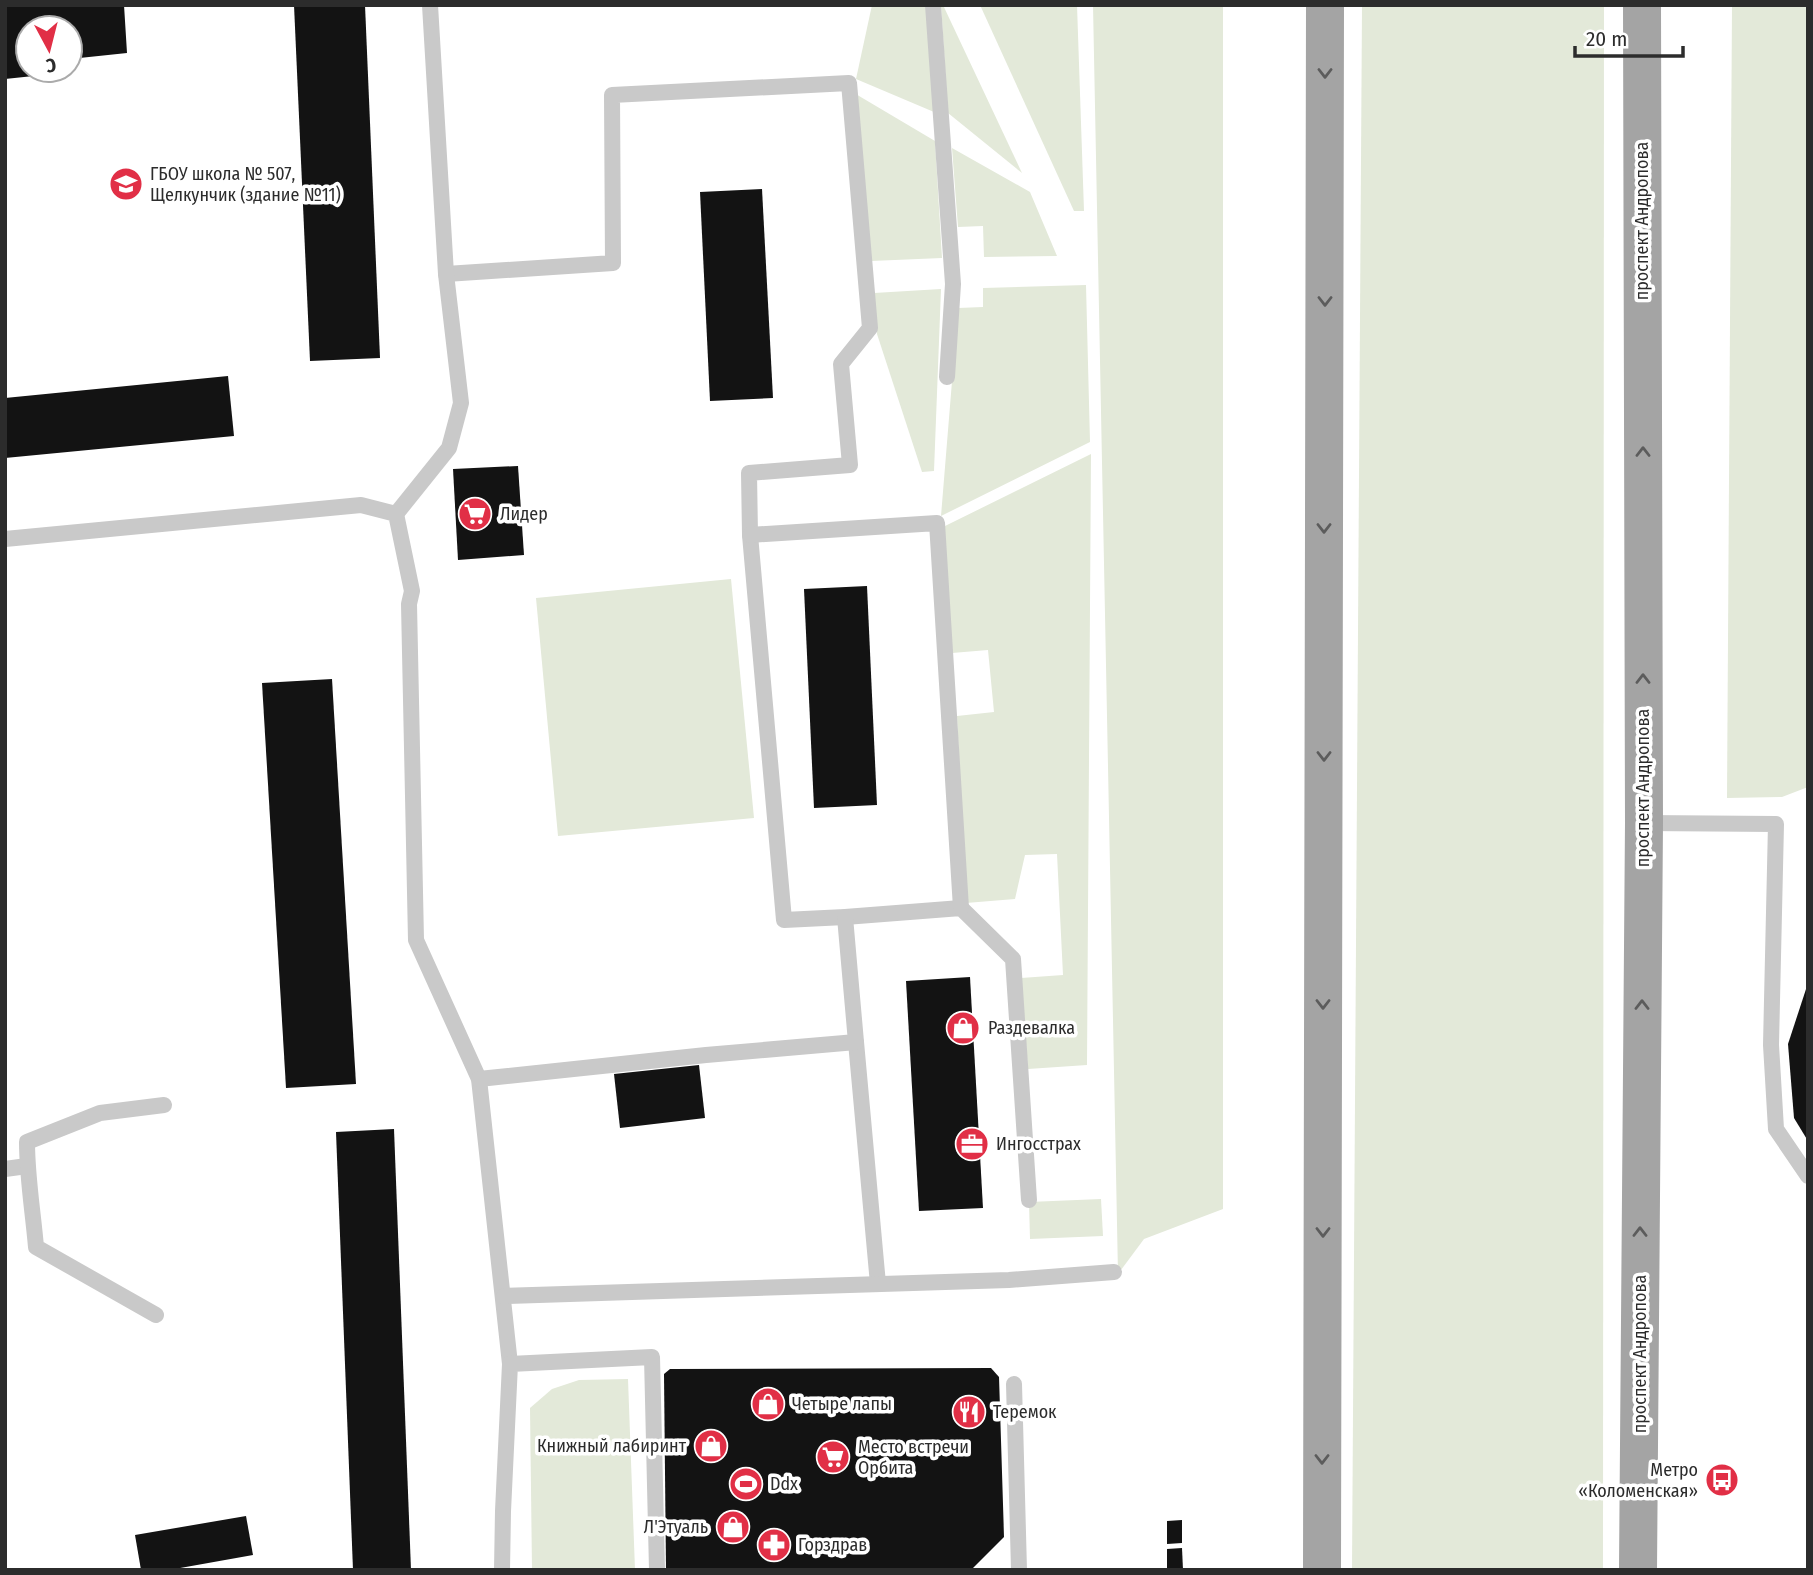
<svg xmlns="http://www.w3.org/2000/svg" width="1813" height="1575" font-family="'Fira Sans Condensed',sans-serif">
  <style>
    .green { fill: #e3e9d9 }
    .building { fill: #131313 }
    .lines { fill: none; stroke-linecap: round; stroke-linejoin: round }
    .lane { stroke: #c9c9c9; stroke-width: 16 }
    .primary { stroke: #a4a4a4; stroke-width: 38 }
    .oneway { stroke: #5c5c5c }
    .labels { text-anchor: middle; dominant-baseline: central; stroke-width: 7; stroke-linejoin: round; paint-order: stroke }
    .poi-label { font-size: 18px; fill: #2c2c2c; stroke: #fff; text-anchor: start }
    .street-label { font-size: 18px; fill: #2c2c2c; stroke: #fff }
  </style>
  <rect width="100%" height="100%" fill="#fff"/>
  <g class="green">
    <path d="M872,5H927L934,112L856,79Z"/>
    <path d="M941,5H943L1022,173L948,113Z"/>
    <path d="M980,5H1077L1084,211H1074Z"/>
    <path d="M1093,5H1223V1209L1144,1239L1118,1274Z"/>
    <path d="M1362,5H1604L1603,1570H1352Z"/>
    <path d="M1732,5H1808V787L1782,797L1727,798Z"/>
    <path d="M854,93L935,141L942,258L871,261Z"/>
    <path d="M952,148L1030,192L1057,256L984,257L983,226L958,227Z"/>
    <path d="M1086,285L1090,442L941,516L958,308L983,307V288Z"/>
    <path d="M941,289L934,471L922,472L877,334L874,293Z"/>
    <path d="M1091,454L1087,1065L1028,1069L1021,978L1063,975L1057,854L1025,855L1015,899L966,903L957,716L994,712L988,650L952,653L943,527Z"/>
    <path d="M731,579L754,818L558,836L536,598Z"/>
    <path d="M1101,1199L1103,1236L1030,1239L1029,1202Z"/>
    <path d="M628,1379L635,1570H532L530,1408L552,1389L579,1380Z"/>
  </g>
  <g class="building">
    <path d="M5,5H124L127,53L70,59V28H28V70H62V73L5,79Z"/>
    <path d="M294,5H365L380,358L310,361Z"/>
    <path d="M762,189L773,398L710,401L700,192Z"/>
    <path d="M228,376L234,436L5,458V398Z"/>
    <path d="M518,466L524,555L458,560L453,469Z"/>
    <path d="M867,586L877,805L814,808L804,589Z"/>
    <path d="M332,679L356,1084L286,1088L262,683Z"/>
    <path d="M970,977L983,1208L919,1211L906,981Z"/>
    <path d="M1808,983V1141L1794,1118L1788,1044Z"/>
    <path d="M699,1065L705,1118L620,1128L614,1074Z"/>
    <path d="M394,1129L411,1570H353L336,1132Z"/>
    <path d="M991,1368L999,1377L1004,1537L971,1570H666L664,1374L670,1369Z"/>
    <path d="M246,1516L253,1555L169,1570H141L135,1535Z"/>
    <path d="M1182,1520V1543L1167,1544V1521Z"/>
    <path d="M1182,1548L1183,1570H1167V1549Z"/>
  </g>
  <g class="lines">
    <g class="lane">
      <path d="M933,5L953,284L947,377"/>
      <path d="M446,274L613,263L612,95L849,83L870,328L841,364L850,465L749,473L750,535L784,920L845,917L961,908L1013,959L1029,1200"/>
      <path d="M396,514L449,448L461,403L446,274L430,5"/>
      <path d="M750,535L937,523L961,908"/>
      <path d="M5,539L361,505L396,514L412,591L409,604L416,940L479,1079L510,1364"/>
      <path d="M1644,823L1776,824L1771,1045L1776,1129L1808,1176"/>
      <path d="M856,1042L878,1284"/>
      <path d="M479,1079L706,1055L856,1042L845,917"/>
      <path d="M5,1169L27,1166"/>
      <path d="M504,1296L1009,1280L1114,1272"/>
      <path d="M156,1315L36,1247C33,1212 27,1177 27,1142L100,1113L164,1105"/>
      <path d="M1014,1384L1019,1570"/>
      <path d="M502,1570L503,1511L510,1364L652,1357L657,1570"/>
    </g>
    <g class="primary">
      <path d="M1322,1570L1325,5"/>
      <path d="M1638,1570L1644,823L1642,5"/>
    </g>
  </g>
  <defs><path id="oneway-chevron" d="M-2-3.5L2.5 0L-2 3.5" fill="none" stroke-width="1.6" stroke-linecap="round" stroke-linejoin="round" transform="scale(1.75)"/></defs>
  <g class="oneway">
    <use href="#oneway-chevron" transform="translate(1325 73) rotate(90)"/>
    <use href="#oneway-chevron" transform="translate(1325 301) rotate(90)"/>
    <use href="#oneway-chevron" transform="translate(1643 452) rotate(-90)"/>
    <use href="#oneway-chevron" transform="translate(1324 528) rotate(90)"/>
    <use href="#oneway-chevron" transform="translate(1643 679) rotate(-90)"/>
    <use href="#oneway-chevron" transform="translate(1324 756) rotate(90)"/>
    <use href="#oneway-chevron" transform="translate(1323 1004) rotate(90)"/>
    <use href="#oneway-chevron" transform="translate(1642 1005) rotate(-90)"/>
    <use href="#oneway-chevron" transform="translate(1323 1232) rotate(90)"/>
    <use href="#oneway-chevron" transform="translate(1640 1232) rotate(-90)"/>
    <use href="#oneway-chevron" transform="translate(1322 1459) rotate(90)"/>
  </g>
  <defs>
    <symbol id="school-disc" viewBox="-11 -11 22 22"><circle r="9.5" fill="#e12f46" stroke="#fff"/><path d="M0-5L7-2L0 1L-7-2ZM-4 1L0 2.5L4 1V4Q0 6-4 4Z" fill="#fff"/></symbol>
    <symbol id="supermarket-disc" viewBox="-11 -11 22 22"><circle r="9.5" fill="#e12f46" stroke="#fff"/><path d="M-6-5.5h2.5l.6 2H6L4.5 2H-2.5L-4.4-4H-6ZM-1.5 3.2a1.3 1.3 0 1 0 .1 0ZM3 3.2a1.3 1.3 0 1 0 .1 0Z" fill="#fff"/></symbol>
    <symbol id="shop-disc" viewBox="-11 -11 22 22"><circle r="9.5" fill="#e12f46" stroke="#fff"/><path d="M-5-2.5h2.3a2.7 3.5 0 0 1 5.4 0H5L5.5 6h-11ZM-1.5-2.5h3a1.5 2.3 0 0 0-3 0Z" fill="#fff"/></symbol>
    <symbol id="office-disc" viewBox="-11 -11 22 22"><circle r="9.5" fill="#e12f46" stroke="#fff"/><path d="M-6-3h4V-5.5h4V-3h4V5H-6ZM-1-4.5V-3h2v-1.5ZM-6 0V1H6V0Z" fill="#fff"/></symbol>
    <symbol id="restaurant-disc" viewBox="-11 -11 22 22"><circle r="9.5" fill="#e12f46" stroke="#fff"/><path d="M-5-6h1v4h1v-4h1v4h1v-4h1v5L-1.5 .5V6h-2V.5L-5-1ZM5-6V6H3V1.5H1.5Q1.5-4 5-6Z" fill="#fff"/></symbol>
    <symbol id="bus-disc" viewBox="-11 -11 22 22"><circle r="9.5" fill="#e12f46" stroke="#fff"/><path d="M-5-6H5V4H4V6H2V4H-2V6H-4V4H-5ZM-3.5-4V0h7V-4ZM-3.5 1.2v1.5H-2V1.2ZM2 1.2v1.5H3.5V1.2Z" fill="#fff"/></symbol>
    <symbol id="stadium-disc" viewBox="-11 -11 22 22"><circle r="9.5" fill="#e12f46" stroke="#fff"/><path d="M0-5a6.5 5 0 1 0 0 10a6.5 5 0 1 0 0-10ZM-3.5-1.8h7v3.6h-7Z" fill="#fff"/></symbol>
    <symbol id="pharmacy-disc" viewBox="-11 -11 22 22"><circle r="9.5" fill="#e12f46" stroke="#fff"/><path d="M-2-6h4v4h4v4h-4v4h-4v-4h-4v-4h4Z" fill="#fff"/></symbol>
  </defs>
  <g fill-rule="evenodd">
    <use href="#school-disc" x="107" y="165" width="38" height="38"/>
    <use href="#supermarket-disc" x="456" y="495" width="38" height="38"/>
    <use href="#shop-disc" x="944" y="1009" width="38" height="38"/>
    <use href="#office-disc" x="953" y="1125" width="38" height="38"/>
    <use href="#shop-disc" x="749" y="1385" width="38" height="38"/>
    <use href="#restaurant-disc" x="950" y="1393" width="38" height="38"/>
    <use href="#shop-disc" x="692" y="1427" width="38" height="38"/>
    <use href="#supermarket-disc" x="814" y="1438" width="38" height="38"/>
    <use href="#bus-disc" x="1703" y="1461" width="38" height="38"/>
    <use href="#stadium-disc" x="727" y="1465" width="38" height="38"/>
    <use href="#shop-disc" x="714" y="1508" width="38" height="38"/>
    <use href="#pharmacy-disc" x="755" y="1526" width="38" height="38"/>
  </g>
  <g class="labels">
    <g class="poi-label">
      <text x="150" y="174">ГБОУ школа № 507,<tspan x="150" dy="21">Щелкунчик (здание №11)</tspan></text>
      <text x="500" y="514">Лидер</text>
      <text x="988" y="1028">Раздевалка</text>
      <text x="996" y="1144">Ингосстрах</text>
      <text x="792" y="1404">Четыре лапы</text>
      <text x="993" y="1412">Теремок</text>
      <text x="686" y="1446" text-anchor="end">Книжный лабиринт</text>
      <text x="858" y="1447">Место встречи<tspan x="858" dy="21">Орбита</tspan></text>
      <text x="1698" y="1470" text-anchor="end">Метро<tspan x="1698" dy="21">«Коломенская»</tspan></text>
      <text x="770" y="1484">Ddx</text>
      <text x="708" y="1527" text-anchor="end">Л'Этуаль</text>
      <text x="798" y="1545">Горздрав</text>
    </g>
    <g class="street-label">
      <text transform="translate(1642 221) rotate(-90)">проспект Андропова</text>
      <text transform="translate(1643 788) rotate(-90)">проспект Андропова</text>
      <text transform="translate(1640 1354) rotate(-90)">проспект Андропова</text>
    </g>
  </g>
  <rect width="1813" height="1575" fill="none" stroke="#2c2c2c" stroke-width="14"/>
  <g transform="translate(49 49) rotate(173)"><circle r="33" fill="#ffffff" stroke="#ababab" stroke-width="2"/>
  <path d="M0-5L12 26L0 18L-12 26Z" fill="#e12f46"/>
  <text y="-10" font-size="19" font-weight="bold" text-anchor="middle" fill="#2c2c2c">С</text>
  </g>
  <path d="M1575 46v10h108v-10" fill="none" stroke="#2c2c2c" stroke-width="3.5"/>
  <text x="1586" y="46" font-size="21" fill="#2c2c2c" stroke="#ffffff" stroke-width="5" paint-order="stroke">20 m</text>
</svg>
